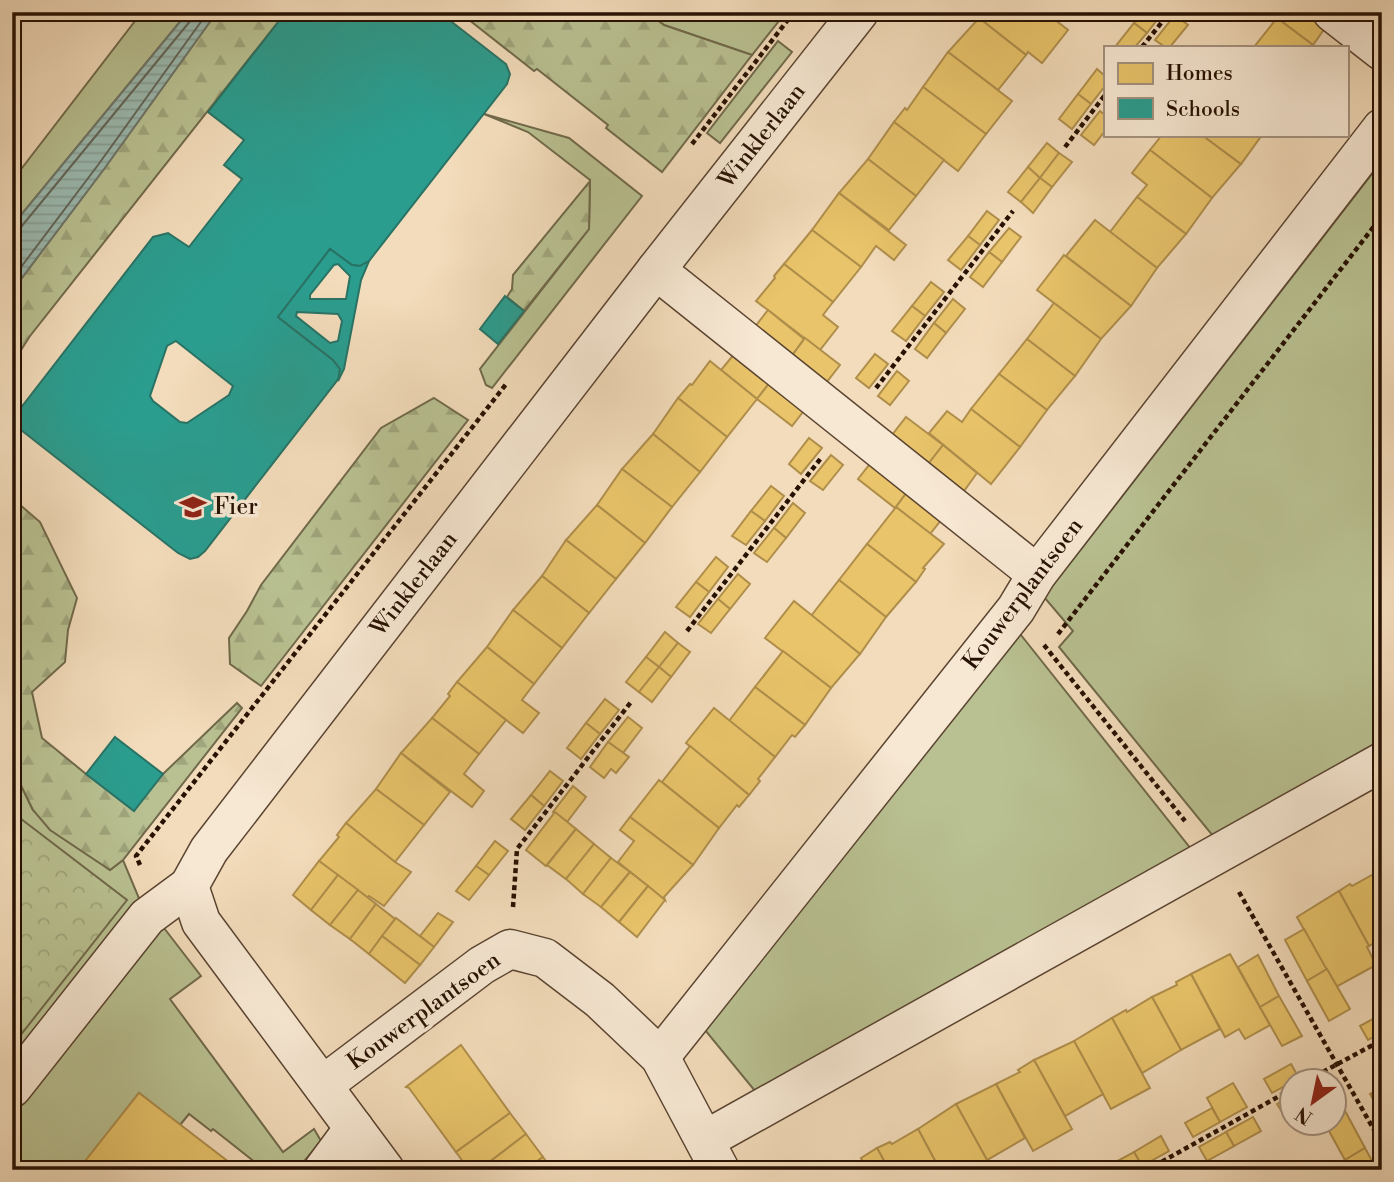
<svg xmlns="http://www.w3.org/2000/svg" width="1394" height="1182" font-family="'Libre Bodoni',serif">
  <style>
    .grass { fill: #b9c192; stroke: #70694a; stroke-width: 2 }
    .forest { fill: url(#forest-firs); stroke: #70694a; stroke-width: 2 }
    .park { fill: url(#park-crowns); stroke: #70694a; stroke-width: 2 }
    .water { fill: url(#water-rules); stroke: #6d776c; stroke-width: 2 }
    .homes { fill: #e9c46a; stroke: #af8e4b; stroke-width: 2 }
    .schools { fill: #2a9d8f; stroke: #297365; stroke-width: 2; fill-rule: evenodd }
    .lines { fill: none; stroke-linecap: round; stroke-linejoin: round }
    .shore { stroke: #61665a; stroke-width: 2 }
    .minor-casing { stroke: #5a4431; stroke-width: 41 }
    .path { stroke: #271103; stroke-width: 4.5; stroke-dasharray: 5 3.5; stroke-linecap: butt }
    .minor { stroke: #f7e8d3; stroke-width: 38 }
    .rail { stroke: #271103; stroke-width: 5; stroke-dasharray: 12 12; stroke-linecap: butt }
    .labels { text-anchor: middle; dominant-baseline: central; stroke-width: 7; stroke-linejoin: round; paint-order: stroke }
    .street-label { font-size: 23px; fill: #271103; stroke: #f7e8d3 }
    .poi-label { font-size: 23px; fill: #271103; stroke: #f7e8d3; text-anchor: start }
  </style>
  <defs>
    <pattern id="forest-firs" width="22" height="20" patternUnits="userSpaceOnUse" patternTransform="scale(1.75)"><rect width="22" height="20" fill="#b9c192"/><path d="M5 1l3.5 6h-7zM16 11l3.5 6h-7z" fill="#9fa57c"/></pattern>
    <pattern id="park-crowns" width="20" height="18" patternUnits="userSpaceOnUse" patternTransform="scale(1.75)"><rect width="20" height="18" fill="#b9c192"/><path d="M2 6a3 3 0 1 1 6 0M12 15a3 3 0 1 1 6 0" fill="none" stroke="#9fa57c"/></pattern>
    <pattern id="water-rules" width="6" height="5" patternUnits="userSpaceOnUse" patternTransform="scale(1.75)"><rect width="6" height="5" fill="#9bbbb2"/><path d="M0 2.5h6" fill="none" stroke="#86a097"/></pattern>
  </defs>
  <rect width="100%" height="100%" fill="#f3dcbb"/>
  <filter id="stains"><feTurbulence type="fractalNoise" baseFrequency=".00286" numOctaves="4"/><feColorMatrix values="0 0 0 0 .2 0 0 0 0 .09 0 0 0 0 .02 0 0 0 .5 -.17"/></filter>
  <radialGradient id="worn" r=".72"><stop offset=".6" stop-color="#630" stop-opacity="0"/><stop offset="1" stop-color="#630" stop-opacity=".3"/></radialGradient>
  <g class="grass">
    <path d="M142,12H188L12,226V181Z"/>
    <path d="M647,12H786L752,55L664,25Z"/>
    <path d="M778,41L792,52L720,143L707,133Z"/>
    <path d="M484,114L569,138L642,196L492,388L486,385L480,369L589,229L590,180L528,132Z"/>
    <path d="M1382,161V742L1213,836L1059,647L1073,631L1044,597Z"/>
    <path d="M1017,630L1191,849L755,1091L705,1030Z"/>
    <path d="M12,767L33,810L110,870L123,860L141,903L12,1069Z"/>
    <path d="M154,925L164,928L201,976L170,999L283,1152L314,1129L321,1141L297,1170H265L213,1129L211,1131L189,1114L180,1125L139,1093L79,1170H12V1106Z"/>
  </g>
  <g class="forest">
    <path d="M217,12H286L30,336L12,364V291L104,169Z"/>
    <path d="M459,12H647L664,25L752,55L662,172L606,128L608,125L537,69L534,71Z"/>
    <path d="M590,181L589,229L524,311L507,297L512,289L513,275Z"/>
    <path d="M434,398L468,420L261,686L230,664L229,638L247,611L261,585L381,428Z"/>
    <path d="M12,498L40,522L77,598L68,630L65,662L32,692L42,738L86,774H163L237,703L242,708L123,860L110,870L50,830L33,810L12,767Z"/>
  </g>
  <path class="park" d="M12,812L127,900L12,1046Z"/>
  <path class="water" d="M188,12H217L104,169L12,291V226Z"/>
  <g class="homes">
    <path d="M983,12H1045L1068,30L1042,63L1028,52L1026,55L979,18Z"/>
    <path d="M1142,12H1163L1147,33L1134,23Z"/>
    <path d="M1281,12H1305L1325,28L1313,45L1277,18Z"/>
    <path d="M1175,15L1188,25L1170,47H1165L1155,40Z"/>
    <path d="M979,18L1026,55L998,90L948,52Z"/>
    <path d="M1277,18L1313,45L1316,47H1254Z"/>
    <path d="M1134,23L1147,33L1135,47H1115Z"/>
    <path d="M948,52L1012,101L986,134L923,87Z"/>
    <path d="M1097,69L1105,76V86L1091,104L1078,94Z"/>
    <path d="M923,87L986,134L958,171L894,122L905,108L907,110Z"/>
    <path d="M1078,94L1091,104L1072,129L1059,119Z"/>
    <path d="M1100,111L1105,115V131L1094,145L1081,135Z"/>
    <path d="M894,122L944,160L916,196L868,159Z"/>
    <path d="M1162,135H1202L1241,164L1212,198L1150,150Z"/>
    <path d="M1202,135H1262L1241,164Z"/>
    <path d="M1047,143L1059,153L1040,178L1028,167Z"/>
    <path d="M1150,150L1212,198L1186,234L1137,197L1147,185L1132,173Z"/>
    <path d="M1059,153L1072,162L1052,187L1040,178Z"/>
    <path d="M868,159L916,196L889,230L839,193Z"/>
    <path d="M1028,167L1040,178L1021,202L1008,192Z"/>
    <path d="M1040,178L1052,187L1033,213L1021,202Z"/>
    <path d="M839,193L906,245L894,260L876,246L861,267L812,230Z"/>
    <path d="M1137,197L1186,234L1157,268L1110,232Z"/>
    <path d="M987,211L999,220L980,245L968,236Z"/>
    <path d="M1095,220L1157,268L1131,306L1066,256Z"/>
    <path d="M1009,228L1021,237L1002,262L989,252Z"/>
    <path d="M812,230L861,267L833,302L784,264Z"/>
    <path d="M968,236L980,245L961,270L948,260Z"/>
    <path d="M989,252L1002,262L983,287L970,277Z"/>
    <path d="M1064,255L1131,306L1101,339L1037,290Z"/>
    <path d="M784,264L833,302L823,315L838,327L820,350L756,301L775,278L774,276Z"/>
    <path d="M931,282L944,292L925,316L912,306Z"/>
    <path d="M953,299L965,309L946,333L934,323Z"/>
    <path d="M1054,303L1101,339L1075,376L1027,339Z"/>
    <path d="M912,306L925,316L906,341L892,331Z"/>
    <path d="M768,310L804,339L791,357L754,328Z"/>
    <path d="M934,323L946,333L927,358L915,349Z"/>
    <path d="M805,338L840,365L826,383L791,357Z"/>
    <path d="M1027,339L1075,376L1047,410L999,374Z"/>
    <path d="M735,353L771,381L757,399L721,370Z"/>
    <path d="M875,354L888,364L869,388L856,378Z"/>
    <path d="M710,361L757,399L727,437L678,398L690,384L692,385Z"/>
    <path d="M897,371L909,381L890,405L878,396Z"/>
    <path d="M999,374L1047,410L1020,447L971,409Z"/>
    <path d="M771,381L806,408L792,426L757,399Z"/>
    <path d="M678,398L727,437L700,472L653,434Z"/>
    <path d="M971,409L1020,447L991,484L929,433L947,411L962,422Z"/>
    <path d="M906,417L943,445L929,463L892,435Z"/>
    <path d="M653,434L700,472L672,507L622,469Z"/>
    <path d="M809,438L822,448L801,474L789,464Z"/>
    <path d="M943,445L977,473L964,491L929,463Z"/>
    <path d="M831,455L843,465L823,490L810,481Z"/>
    <path d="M873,460L910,488L895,508L858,479Z"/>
    <path d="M622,469L672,507L645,543L597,505Z"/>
    <path d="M771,486L784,496L765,521L751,511Z"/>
    <path d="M910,488L945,515L930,534L896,507Z"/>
    <path d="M793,503L805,513L786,538L774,528Z"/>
    <path d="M597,505L645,543L616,579L566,540Z"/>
    <path d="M896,507L944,544L923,568L925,569L916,582L867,544Z"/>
    <path d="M751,511L765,521L746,545L732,536Z"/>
    <path d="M774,528L786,538L767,562L754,553Z"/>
    <path d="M566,540L616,579L589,613L542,576Z"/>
    <path d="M867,544L916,582L886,617L839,580Z"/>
    <path d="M716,557L728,567L709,592L696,582Z"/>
    <path d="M738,574L750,584L730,609L718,599Z"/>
    <path d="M542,576L589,613L562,648L513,610Z"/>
    <path d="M839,580L886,617L860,654L811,616Z"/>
    <path d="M696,582L709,592L690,617L676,607Z"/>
    <path d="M718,599L730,609L711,633L698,624Z"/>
    <path d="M794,601L860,654L831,688L765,638Z"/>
    <path d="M513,610L562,648L534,684L487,647Z"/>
    <path d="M665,632L678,643L659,667L646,657Z"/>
    <path d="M678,643L690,652L671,677L659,667Z"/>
    <path d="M487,647L534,684L522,700L539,713L523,733L457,682Z"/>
    <path d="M783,651L831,688L805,725L755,687Z"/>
    <path d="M646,657L659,667L639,692L626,682Z"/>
    <path d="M659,667L671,677L652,702L639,692Z"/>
    <path d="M457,682L506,720L479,754L432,718L450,696L448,694Z"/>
    <path d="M755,687L805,725L795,737L792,735L775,757L729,721Z"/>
    <path d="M605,699L619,710L600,734L586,723Z"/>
    <path d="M714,708L775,757L758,779L760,781L749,795L686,743Z"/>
    <path d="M628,717L642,728L623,753L608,742Z"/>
    <path d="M432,718L479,754L464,774L484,791L472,807L401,753Z"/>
    <path d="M586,723L600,734L581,759L567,748Z"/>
    <path d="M608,742L629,757L616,773L611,769L604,778L590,767Z"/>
    <path d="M690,746L749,795L739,807L737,805L719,828L662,782Z"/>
    <path d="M401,753L450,792L424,825L376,789Z"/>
    <path d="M550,771L563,781L544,806L531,795Z"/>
    <path d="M659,780L719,828L693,865L630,817Z"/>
    <path d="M573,786L586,797L567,822L553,812Z"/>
    <path d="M376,789L424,825L395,862L346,823Z"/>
    <path d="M531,795L544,806L525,830L511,819Z"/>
    <path d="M555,812L576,829L546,866L526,850Z"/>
    <path d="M630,817L693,865L664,897L665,900L618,862L634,841L620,830Z"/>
    <path d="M346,823L395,862L411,872L384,906L369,896L367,898L319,861L339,837L337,835Z"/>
    <path d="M576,829L594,844L566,879L547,865Z"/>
    <path d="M495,841L508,851L489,875L476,866Z"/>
    <path d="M594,844L611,858L583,894L566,879Z"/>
    <path d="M611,858L630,872L601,907L583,894Z"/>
    <path d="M319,861L338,875L311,910L293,895Z"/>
    <path d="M476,866L489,875L469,900L456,891Z"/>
    <path d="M1379,871L1382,876V939L1369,946L1339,891L1350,884L1352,886Z"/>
    <path d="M630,872L648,886L619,922L601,907Z"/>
    <path d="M338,875L358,890L330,925L311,910Z"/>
    <path d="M648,886L665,900L637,937L619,922Z"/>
    <path d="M358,890L376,904L350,939L330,925Z"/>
    <path d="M1339,891L1369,946L1367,947L1376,965L1336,987L1297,917Z"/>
    <path d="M376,904L395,919L369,954L350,939Z"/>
    <path d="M438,913L453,922L434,947L420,936Z"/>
    <path d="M396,918L434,947L420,965L382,936Z"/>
    <path d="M1304,929L1327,970L1307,981L1285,940Z"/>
    <path d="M382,936L420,965L405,983L369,954Z"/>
    <path d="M1230,954L1270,1025L1245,1039L1239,1029L1225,1037L1191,974Z"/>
    <path d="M1258,955L1279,996L1260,1007L1238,967Z"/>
    <path d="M1327,969L1350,1009L1329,1021L1307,981Z"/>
    <path d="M1191,974L1220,1029L1181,1050L1152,997L1177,985L1176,982Z"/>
    <path d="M1279,996L1302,1036L1282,1046L1260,1007Z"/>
    <path d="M1152,997L1181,1050L1142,1073L1112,1018L1126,1010L1127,1012Z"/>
    <path d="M1382,1014V1032L1368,1040L1360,1026Z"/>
    <path d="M1112,1018L1150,1088L1111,1109L1074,1041Z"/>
    <path d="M1074,1041L1103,1094L1065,1116L1034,1060Z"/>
    <path d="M461,1045L510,1113L456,1152L409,1088L406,1087Z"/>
    <path d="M1034,1060L1072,1129L1033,1151L996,1084L1020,1072L1018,1070Z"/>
    <path d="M1291,1064L1299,1078L1272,1093L1264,1079Z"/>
    <path d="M1233,1083L1247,1107L1220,1122L1207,1098Z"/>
    <path d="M996,1084L1025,1138L987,1160L956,1104Z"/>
    <path d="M1382,1088V1115L1370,1094Z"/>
    <path d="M139,1093L234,1166L231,1170H78Z"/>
    <path d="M1292,1095V1114L1286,1118L1277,1104Z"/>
    <path d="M956,1104L987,1160L969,1170H940L918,1129Z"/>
    <path d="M1212,1108L1220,1122L1193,1137L1185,1123Z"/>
    <path d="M1344,1109L1365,1148L1345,1160L1324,1122H1334V1114Z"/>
    <path d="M510,1113L526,1134L479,1170H469L456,1152Z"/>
    <path d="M1253,1117L1261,1131L1234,1146L1226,1132Z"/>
    <path d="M918,1129L940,1170H889L877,1148L890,1142L892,1144Z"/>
    <path d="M1226,1132L1234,1146L1207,1161L1199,1147Z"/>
    <path d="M526,1134L543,1157L525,1170H479Z"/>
    <path d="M1161,1136L1169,1151L1142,1166L1134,1152Z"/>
    <path d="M877,1148L889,1170H844L862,1160L861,1158Z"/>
    <path d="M1365,1148L1377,1170H1351L1345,1160Z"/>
    <path d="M1134,1152L1142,1166L1135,1170H1108L1106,1167Z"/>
    <path d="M543,1157L552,1170H525Z"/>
    <path d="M1345,1160L1351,1170H1326Z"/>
  </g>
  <g class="schools">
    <path d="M286,12H439L506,64L510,74L507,84L369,261L360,266L352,265L330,249L278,317L333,360L340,369L339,378L205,551L198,557L190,559L178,553L21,430L17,416L20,409L153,237L168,233L189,247L242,179L224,165L244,140L208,112ZM176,341L233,386L229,395L187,423L180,422L153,401L150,396L167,346Z"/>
    <path d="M330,249L352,265L360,266L369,261L361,280L344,369L338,381L340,369L333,360L278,317ZM338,264L350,276L346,299H310V295L334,265ZM297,312L338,314L342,321L338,341L330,343L296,316Z"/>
    <path d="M505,296L524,311L498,344L480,329Z"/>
    <path d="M115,737L163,774L134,811L86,774Z"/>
  </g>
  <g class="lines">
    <g class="shore">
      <path d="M12,230L21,227L191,20L192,12"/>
      <path d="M12,279L98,165L208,12"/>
    </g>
    <defs>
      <g id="minor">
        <path d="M1332,12L1382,51"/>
        <path d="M656,270L1037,574"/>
        <path d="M660,1057L1016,609L1037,574L1382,128"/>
        <path d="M323,1085L482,965L510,949L545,958L600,1000L660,1057L720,1170"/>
        <path d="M12,1088L147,917L189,886"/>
        <path d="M705,1140L1382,762"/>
        <path d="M323,1170L354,1128"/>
        <path d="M385,1170L201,922L189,886L209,850L656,270L859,12"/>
      </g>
    </defs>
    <use href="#minor" class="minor-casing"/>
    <g class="path">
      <path d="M1142,47L1170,12"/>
      <path d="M692,144L794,12"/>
      <path d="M1065,147L1105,95"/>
      <path d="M876,388L1013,211"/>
      <path d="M687,631L821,458"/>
      <path d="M1058,634L1382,216"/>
      <path d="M1044,645L1185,821"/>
      <path d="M140,865L136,856L507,383"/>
      <path d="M1239,892L1382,1144"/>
      <path d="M513,907L517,849L631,702"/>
      <path d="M1308,1080L1382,1040"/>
      <path d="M1147,1170L1292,1089"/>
    </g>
    <use href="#minor" class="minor"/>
    <path class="rail" d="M12,34L29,12"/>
  </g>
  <defs>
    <symbol id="school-bare" viewBox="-9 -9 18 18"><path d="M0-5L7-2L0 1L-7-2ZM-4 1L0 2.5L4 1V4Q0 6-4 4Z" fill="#8f2418" stroke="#f7e8d3" stroke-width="2.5" paint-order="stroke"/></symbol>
  </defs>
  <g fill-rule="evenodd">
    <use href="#school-bare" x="174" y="488" width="38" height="38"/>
  </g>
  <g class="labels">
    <g class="street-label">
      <text transform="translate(762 136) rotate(-52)">Winklerlaan</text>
      <text transform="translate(414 584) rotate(-52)">Winklerlaan</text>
      <text transform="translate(1023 594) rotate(-53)">Kouwerplantsoen</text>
      <text transform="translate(424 1011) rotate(-36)">Kouwerplantsoen</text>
    </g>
    <g class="poi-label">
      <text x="214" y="507">Fier</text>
    </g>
  </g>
  <rect width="1394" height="1182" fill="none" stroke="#f3dcbb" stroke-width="42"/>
  <rect x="14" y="14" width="1366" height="1154" fill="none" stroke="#271103" stroke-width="3.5"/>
  <rect x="21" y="21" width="1352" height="1140" fill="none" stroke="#271103" stroke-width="2"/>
  <rect x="1104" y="46" width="245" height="91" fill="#f7e8d3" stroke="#a49280" stroke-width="2"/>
  <rect x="1118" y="63" width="35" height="21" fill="#e9c46a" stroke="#a49280" stroke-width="2"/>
  <text x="1166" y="80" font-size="21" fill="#271103">Homes</text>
  <rect x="1118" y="98" width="35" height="21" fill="#2a9d8f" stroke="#a49280" stroke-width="2"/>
  <text x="1166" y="116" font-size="21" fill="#271103">Schools</text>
  <g transform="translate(1313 1102) rotate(213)"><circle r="33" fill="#f7e8d3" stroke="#a49280" stroke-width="2"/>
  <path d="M0-5L12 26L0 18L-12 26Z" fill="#8f2418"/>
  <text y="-10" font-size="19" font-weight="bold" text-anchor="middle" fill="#271103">N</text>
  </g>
  <rect width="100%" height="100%" filter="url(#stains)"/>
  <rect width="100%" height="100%" fill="url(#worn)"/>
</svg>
